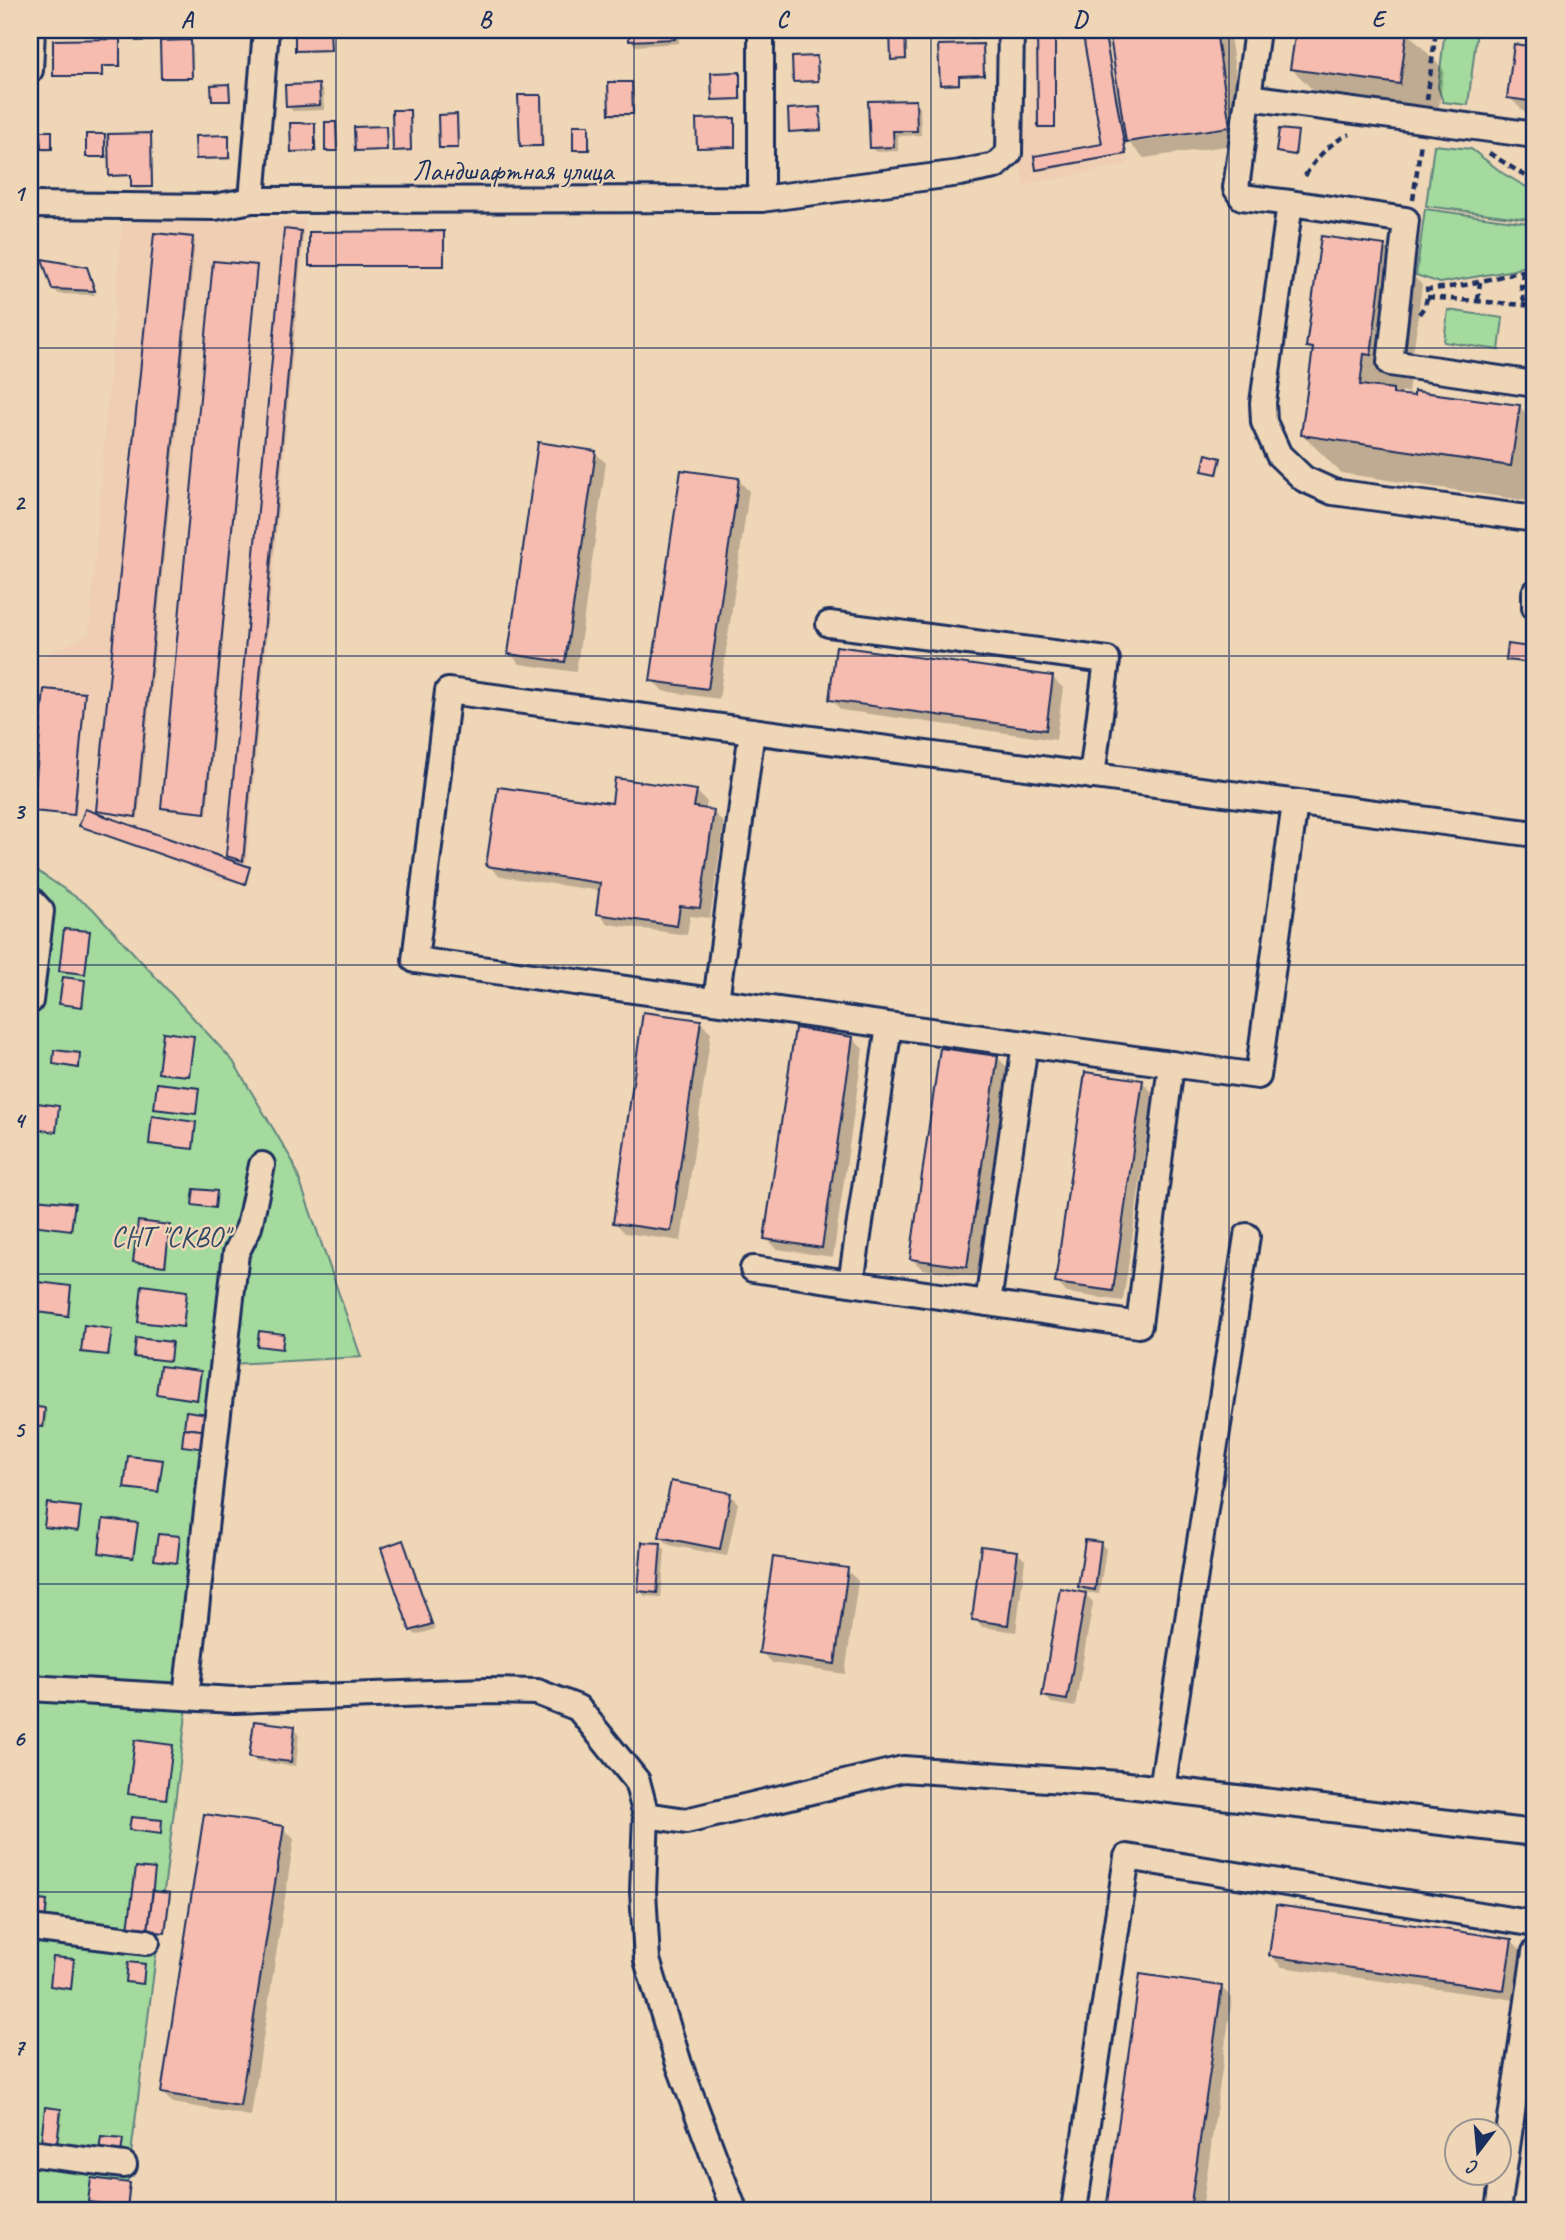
<svg xmlns="http://www.w3.org/2000/svg" width="1565" height="2240" font-family="Caveat,sans-serif">
  <style>
    .built { fill: #f0ceb4 }
    .green { fill: #a4da9d; stroke: #60847e; stroke-width: 2 }
    .shadow { fill: #0003; fill-rule: evenodd }
    .building { fill: #f6bcaf; stroke: #1b2f5e; stroke-width: 2 }
    .lines { fill: none; stroke-linecap: round; stroke-linejoin: round }
    .minor-casing { stroke: #1b2f5e; stroke-width: 30 }
    .path { stroke: #1b2f5e; stroke-width: 4.5; stroke-dasharray: 7 5; stroke-linecap: butt }
    .minor { stroke: #eed6b6; stroke-width: 24 }
    .grid { fill: none; stroke: #1b2f5e; stroke-width: 2; stroke-opacity: 0.55 }
    .labels { text-anchor: middle; dominant-baseline: central; stroke-width: 5; stroke-linejoin: round; paint-order: stroke }
    .street-label { font-size: 28px; fill: #1b2f5e; stroke: #eed6b6 }
    .park-label { font-size: 28px; fill: #304967; stroke: #eed6b6 }
    .neatline { fill: none; stroke: #1b2f5e; stroke-width: 2.5 }
    .grid-label { font-size: 23px; text-anchor: middle; font-weight: bold; fill: #1b2f5e }
  </style>
  <rect width="100%" height="100%" fill="#eed6b6"/>
  <filter id="ink" filterUnits="userSpaceOnUse"><feTurbulence type="fractalNoise" baseFrequency=".0143" numOctaves="2"/><feDisplacementMap in="SourceGraphic" scale="14" xChannelSelector="R" yChannelSelector="G"/><feConvolveMatrix kernelMatrix="1 2 1 2 8 2 1 2 1" color-interpolation-filters="sRGB"/></filter>
  <g filter="url(#ink)">
    <g class="built">
      <path d="M1029,30H1107L1129,164L1024,185L1016,143L1029,122Z"/>
      <path d="M306,218L245,885L217,880L30,801V663L89,634L122,223Z"/>
    </g>
    <g class="green">
      <path d="M1445,30H1477L1468,105L1443,102L1438,87Z"/>
      <path d="M1434,145L1471,149L1504,174L1535,192V220L1426,206Z"/>
      <path d="M1425,209L1535,224V262L1514,270L1440,283L1416,275Z"/>
      <path d="M1448,310L1503,318L1499,350L1444,342Z"/>
      <path d="M30,866L92,908L233,1061L293,1162L361,1357L230,1364L124,2210H30Z"/>
    </g>
    <g class="shadow">
      <path d="M138,30H154V42H140Z"/>
      <path d="M296,30H330L332,51L299,52Z"/>
      <path d="M630,30H679V43L636,46L631,41Z"/>
      <path d="M789,30H821V36L791,37Z"/>
      <path d="M892,30L906,31L907,61L893,59Z"/>
      <path d="M958,30H986V38L960,40Z"/>
      <path d="M1039,30H1056V128L1040,126Z"/>
      <path d="M1084,30H1105L1121,119L1124,118L1111,30H1229L1246,143L1144,158L1124,138L1127,155L1040,171L1038,169L1104,145ZM1239,124V127L1139,142V139Z"/>
      <path d="M1297,30L1406,31L1444,70L1437,121L1330,107L1292,69Z"/>
      <path d="M119,41L122,67H103V77L55,75Z"/>
      <path d="M190,42L193,79L165,80L163,78Z"/>
      <path d="M982,45L985,76L960,77V86H944L942,84Z"/>
      <path d="M1516,46L1535,47V123L1509,97Z"/>
      <path d="M817,58L820,82L797,83L795,81Z"/>
      <path d="M739,74L742,100L715,101L713,99Z"/>
      <path d="M631,84L634,115L612,116L610,114Z"/>
      <path d="M229,86L231,102H216L214,100Z"/>
      <path d="M318,86L323,91L324,110L293,111L288,106Z"/>
      <path d="M541,96L544,147L523,148L521,146Z"/>
      <path d="M915,102L920,107L921,135L898,136V151L876,152L871,147Z"/>
      <path d="M820,109L822,132L791,131Z"/>
      <path d="M409,111L412,151L397,152L395,150Z"/>
      <path d="M457,116L459,149L442,150L440,148Z"/>
      <path d="M734,120L736,148L699,147Z"/>
      <path d="M335,124L338,152H329L327,150Z"/>
      <path d="M314,125L317,152L295,153L293,151Z"/>
      <path d="M588,126L591,151L577,152L575,150Z"/>
      <path d="M385,128L388,151L356,150Z"/>
      <path d="M51,133L53,150L44,151L42,149Z"/>
      <path d="M1298,133L1297,156L1280,154L1278,152Z"/>
      <path d="M151,135L153,188L135,189L132,176L112,177L110,175Z"/>
      <path d="M104,136L106,158H90L88,156Z"/>
      <path d="M228,136L231,160L197,159Z"/>
      <path d="M301,232L303,234L245,862L227,856Z"/>
      <path d="M443,233L445,267L311,265Z"/>
      <path d="M193,239L195,241L138,818L98,811Z"/>
      <path d="M1384,247L1422,285L1408,393L1402,391L1401,397L1519,406L1535,423V502L1341,473L1303,435L1314,352L1308,346Z"/>
      <path d="M257,267L207,814L165,810L163,808Z"/>
      <path d="M86,270L95,295L59,294L53,288Z"/>
      <path d="M595,453L606,463L576,672L520,664L509,653Z"/>
      <path d="M1220,460L1219,475L1204,470Z"/>
      <path d="M738,480L749,491L719,699L663,691L652,680Z"/>
      <path d="M1535,650V664L1507,659Z"/>
      <path d="M1052,677L1063,688L1056,740L841,710L831,699Z"/>
      <path d="M84,695L76,816L37,812L35,810Z"/>
      <path d="M696,791L707,802L705,811L713,812L724,823L710,918L690,916L687,935L608,924L598,913L601,891L499,876L488,865L613,805Z"/>
      <path d="M86,811L249,869L247,885L83,827Z"/>
      <path d="M89,933L86,975L63,972L61,970Z"/>
      <path d="M85,981L84,1008L63,1005L61,1003Z"/>
      <path d="M700,1022L711,1033L681,1241L625,1233L615,1222Z"/>
      <path d="M193,1038L190,1077L162,1074L160,1072Z"/>
      <path d="M852,1038L863,1049L833,1257L777,1249L766,1238Z"/>
      <path d="M80,1055V1069L55,1064Z"/>
      <path d="M997,1057L1008,1068L978,1277L922,1269L911,1258Z"/>
      <path d="M1142,1082L1153,1093L1123,1301L1067,1293L1057,1282Z"/>
      <path d="M198,1090L197,1115L156,1108Z"/>
      <path d="M58,1107L57,1133L37,1130L35,1128Z"/>
      <path d="M195,1123L194,1150L151,1143Z"/>
      <path d="M216,1193V1209L194,1204Z"/>
      <path d="M74,1205L73,1231L33,1224Z"/>
      <path d="M169,1227L167,1267L137,1264L135,1262Z"/>
      <path d="M31,1283L71,1288L69,1317L30,1312Z"/>
      <path d="M186,1293L185,1328L139,1321Z"/>
      <path d="M111,1331L110,1356L83,1351Z"/>
      <path d="M283,1335L284,1350L259,1345Z"/>
      <path d="M171,1344V1362L136,1356Z"/>
      <path d="M200,1372L199,1401L158,1394Z"/>
      <path d="M30,1408L47,1411L45,1428L30,1427Z"/>
      <path d="M162,1461L160,1493L126,1487Z"/>
      <path d="M730,1495L738,1503L727,1556L669,1545L661,1537Z"/>
      <path d="M80,1508V1532L46,1526Z"/>
      <path d="M137,1525L135,1559L101,1553Z"/>
      <path d="M179,1538L178,1564L158,1562L156,1560Z"/>
      <path d="M402,1542L407,1547L435,1629L416,1635L411,1630Z"/>
      <path d="M1101,1544L1106,1549L1099,1594L1085,1592L1080,1587Z"/>
      <path d="M660,1545L665,1550L661,1597L645,1596L640,1591Z"/>
      <path d="M1017,1553L1025,1560L1016,1632L982,1627L974,1619Z"/>
      <path d="M847,1570L858,1581L845,1674L772,1663L761,1652Z"/>
      <path d="M1085,1594L1093,1602L1075,1707L1052,1703L1044,1696Z"/>
      <path d="M294,1728L299,1733L296,1766L256,1761L251,1756Z"/>
      <path d="M172,1747L168,1800L132,1795L130,1793Z"/>
      <path d="M161,1822L162,1835L131,1829Z"/>
      <path d="M283,1828L294,1839L251,2116L173,2103L162,2093Z"/>
      <path d="M155,1871L154,1893L171,1897L166,1934L132,1930Z"/>
      <path d="M31,1901L48,1904L47,1920L30,1917Z"/>
      <path d="M1511,1940L1522,1951L1515,2000L1282,1967L1271,1956Z"/>
      <path d="M74,1961L72,1990L53,1988L51,1986Z"/>
      <path d="M145,1966V1985L129,1983L127,1981Z"/>
      <path d="M1141,1976L1222,1988L1232,1998L1202,2210H1108Z"/>
      <path d="M47,2109L63,2113L57,2153Z"/>
      <path d="M130,2185L129,2208L90,2202Z"/>
    </g>
    <g class="building">
      <path d="M136,30H152V40L136,41Z"/>
      <path d="M295,30H330L331,50L295,51Z"/>
      <path d="M629,30H675V39L629,41Z"/>
      <path d="M787,30H820V34L787,36Z"/>
      <path d="M890,30H905L906,59L891,60Z"/>
      <path d="M956,30H985V37L957,38Z"/>
      <path d="M1037,30H1055V127H1038Z"/>
      <path d="M1082,30H1104L1126,154L1036,170L1034,156L1102,144Z"/>
      <path d="M1109,30H1216L1230,127L1126,142Z"/>
      <path d="M1296,30H1407L1400,84L1290,69Z"/>
      <path d="M120,39V66H102V76H53V40Z"/>
      <path d="M191,40L192,78H161L160,41Z"/>
      <path d="M983,44L984,75L959,76V84L940,85L938,45Z"/>
      <path d="M1514,44L1535,47V102L1507,98Z"/>
      <path d="M817,56L818,81L793,82L792,57Z"/>
      <path d="M740,72V99L712,100L711,73Z"/>
      <path d="M608,82H632L633,114H609Z"/>
      <path d="M229,84L230,101H212L211,85Z"/>
      <path d="M319,84L320,105L286,107L285,85Z"/>
      <path d="M518,95H541L542,146H520Z"/>
      <path d="M916,100L917,131H893L894,147L870,148L868,101Z"/>
      <path d="M820,107L821,130L789,132L788,109Z"/>
      <path d="M392,110H410L411,150L393,151Z"/>
      <path d="M457,114L458,148H439L438,115Z"/>
      <path d="M735,118V147L697,148L696,119Z"/>
      <path d="M325,122H336L337,151H325Z"/>
      <path d="M290,123H315V151L291,152Z"/>
      <rect x="573" y="125" width="16" height="25"/>
      <path d="M386,126L387,150L355,151L354,127Z"/>
      <path d="M1279,129L1298,131L1295,155L1276,152Z"/>
      <path d="M40,131H52V149H41Z"/>
      <path d="M151,133L152,187H131V175L109,176L108,134Z"/>
      <rect x="86" y="134" width="19" height="23"/>
      <path d="M229,135V158L196,159L195,136Z"/>
      <path d="M284,229L301,231L243,861L226,856Z"/>
      <path d="M444,231V266H309V232Z"/>
      <path d="M154,233L193,237L136,817L96,811Z"/>
      <path d="M1321,236L1385,245L1371,355L1364,354L1360,385L1393,389V394L1414,396V391L1520,405L1511,466L1301,435L1313,348L1306,347Z"/>
      <path d="M42,259L87,267L95,291L52,289Z"/>
      <path d="M213,261L257,265L205,813L161,808Z"/>
      <path d="M538,442L596,451L565,662L508,654Z"/>
      <path d="M1206,454L1221,458L1217,474L1202,471Z"/>
      <path d="M681,470L739,478L708,689L650,681Z"/>
      <path d="M1508,644L1535,648L1534,663L1506,660Z"/>
      <path d="M836,646L1053,676L1046,730L829,700Z"/>
      <path d="M44,689L85,693L74,815L33,811Z"/>
      <path d="M615,778L697,790L694,807L714,810L700,908L680,906L677,926L596,914L600,883L486,866L498,787L612,803Z"/>
      <path d="M85,809L250,867L245,884L79,826Z"/>
      <path d="M64,929L90,931L85,974L59,971Z"/>
      <path d="M63,977L85,980L82,1007L59,1004Z"/>
      <path d="M643,1012L701,1020L671,1231L613,1223Z"/>
      <path d="M795,1028L853,1037L822,1248L764,1239Z"/>
      <path d="M163,1032L194,1036L189,1076L158,1073Z"/>
      <path d="M940,1048L998,1056L967,1267L910,1259Z"/>
      <path d="M54,1050L80,1053L79,1068L53,1064Z"/>
      <path d="M1085,1072L1143,1080L1113,1291L1055,1283Z"/>
      <path d="M157,1083L199,1088L196,1114L154,1109Z"/>
      <path d="M37,1103L59,1106L56,1132L34,1129Z"/>
      <path d="M152,1116L196,1122L193,1149L149,1144Z"/>
      <path d="M194,1189L217,1191L215,1208L192,1205Z"/>
      <path d="M34,1199L75,1203L71,1230L31,1225Z"/>
      <path d="M138,1221L170,1225L165,1266L133,1262Z"/>
      <path d="M30,1281L71,1286L68,1316L30,1311Z"/>
      <path d="M142,1285L187,1291L183,1327L138,1322Z"/>
      <path d="M84,1325L112,1329L108,1355L81,1352Z"/>
      <path d="M259,1331L284,1334L282,1349L257,1346Z"/>
      <path d="M136,1338L172,1342L170,1361L134,1357Z"/>
      <path d="M160,1366L201,1371L197,1400L156,1394Z"/>
      <path d="M30,1406L45,1408L43,1427L30,1426Z"/>
      <path d="M186,1411L209,1414L208,1431L184,1428Z"/>
      <path d="M184,1428L208,1431L206,1449L182,1446Z"/>
      <path d="M128,1456L163,1460L158,1492L124,1488Z"/>
      <path d="M671,1481L731,1493L720,1549L659,1537Z"/>
      <path d="M47,1503L81,1507L78,1531L44,1527Z"/>
      <path d="M103,1519L138,1523L133,1558L99,1553Z"/>
      <path d="M158,1534L180,1536L177,1563L154,1560Z"/>
      <path d="M403,1540L432,1624L410,1631L381,1548Z"/>
      <path d="M1085,1540L1101,1542L1095,1590L1078,1587Z"/>
      <path d="M642,1542L661,1543L657,1593L638,1591Z"/>
      <path d="M981,1546L1018,1551L1008,1625L972,1620Z"/>
      <path d="M773,1557L848,1568L835,1664L759,1653Z"/>
      <path d="M1060,1588L1086,1593L1067,1700L1042,1696Z"/>
      <path d="M254,1721L295,1726L291,1762L249,1757Z"/>
      <path d="M135,1740L173,1745L166,1799L128,1794Z"/>
      <path d="M204,1814L284,1826L240,2106L161,2093Z"/>
      <path d="M131,1817L162,1820L161,1834L129,1830Z"/>
      <path d="M136,1867L155,1869L148,1931L128,1929Z"/>
      <path d="M153,1891L170,1893L165,1933L148,1931Z"/>
      <path d="M30,1899L47,1901L45,1919L30,1917Z"/>
      <path d="M1276,1905L1512,1939L1504,1990L1269,1956Z"/>
      <path d="M53,1957L74,1959L71,1989L50,1986Z"/>
      <path d="M128,1962L145,1964L143,1984L126,1982Z"/>
      <path d="M1140,1974L1222,1986L1190,2210H1106Z"/>
      <path d="M45,2107L61,2109L56,2152L40,2150Z"/>
      <path d="M101,2137L123,2139L121,2154L99,2151Z"/>
      <path d="M91,2178L130,2183L127,2207L88,2202Z"/>
    </g>
    <g class="lines">
      <defs>
        <g id="minor">
          <path d="M1257,30L1236,188L1242,197L1290,203L1263,403L1264,422L1279,455L1304,479L1333,492L1535,519"/>
          <path d="M30,70L32,30"/>
          <path d="M1248,97L1535,135"/>
          <path d="M761,199V30"/>
          <path d="M252,200L266,30"/>
          <path d="M1290,203L1406,220L1390,363L1535,384"/>
          <path d="M30,205L215,207L252,200L761,199L960,173L995,166L1009,153L1011,30"/>
          <path d="M1535,593V607"/>
          <path d="M829,624L1107,660L1092,776"/>
          <path d="M1295,803L1258,1076L415,960L448,691L1535,834"/>
          <path d="M30,899L41,911L30,1001"/>
          <path d="M716,1001L752,731"/>
          <path d="M753,1269L1139,1325L1171,1064"/>
          <path d="M851,1283L889,1026"/>
          <path d="M988,1303L1025,1044"/>
          <path d="M30,1688L234,1700L487,1691L537,1692L578,1708L637,1781L646,1815L643,1891L647,1960L679,2064L734,2210"/>
          <path d="M186,1697L236,1253L249,1227L262,1165"/>
          <path d="M1162,1789L1247,1236"/>
          <path d="M646,1815L686,1821L903,1769L1119,1784L1535,1833"/>
          <path d="M30,1928L147,1942"/>
          <path d="M30,2153L124,2165"/>
          <path d="M1074,2210L1127,1857L1535,1924"/>
          <path d="M1498,2210L1535,1952"/>
        </g>
      </defs>
      <use href="#minor" class="minor-casing"/>
      <g class="path">
        <path d="M1427,100L1436,30"/>
        <path d="M1489,153L1535,182"/>
        <path d="M1305,176C1317,157 1329,143 1350,134"/>
        <path d="M1413,200L1421,142"/>
        <path d="M1523,272L1521,287L1525,305"/>
        <path d="M1521,287H1535"/>
        <path d="M1425,290L1465,285L1535,268"/>
        <path d="M1427,297L1535,306"/>
        <path d="M1478,300L1480,282"/>
        <path d="M1419,314L1425,306L1427,298"/>
        <path d="M1531,496L1535,462"/>
      </g>
      <use href="#minor" class="minor"/>
    </g>
  </g>
  <path class="grid" d="M336,30V2210M634,30V2210M931,30V2210M1229,30V2210M30,348H1535M30,656H1535M30,965H1535M30,1274H1535M30,1584H1535M30,1892H1535"/>
  <g class="labels">
    <g class="street-label">
      <text x="513" y="170">Ландшафтная улица</text>
    </g>
    <g class="park-label">
      <text x="170" y="1236">СНТ "СКВО"</text>
    </g>
  </g>
  <rect width="1565" height="2240" fill="none" stroke="#eed6b6" stroke-width="77"/>
  <g transform="translate(1478 2152) rotate(196)"><circle r="33" fill="#eed6b6" stroke="#9a9393" stroke-width="2"/>
  <path d="M0-5L12 26L0 18L-12 26Z" fill="#1b2f5e"/>
  <text y="-10" font-size="19" font-weight="bold" text-anchor="middle" fill="#1b2f5e">С</text>
  </g>
  <rect x="38" y="38" width="1488" height="2164" class="neatline"/>
  <g class="grid-label">
    <text x="187" y="27">A</text>
    <text x="485" y="27">B</text>
    <text x="782" y="27">C</text>
    <text x="1080" y="27">D</text>
    <text x="1378" y="27">E</text>
    <text x="19" y="201">1</text>
    <text x="19" y="510">2</text>
    <text x="19" y="819">3</text>
    <text x="19" y="1128">4</text>
    <text x="19" y="1437">5</text>
    <text x="19" y="1746">6</text>
    <text x="19" y="2055">7</text>
  </g>
</svg>
